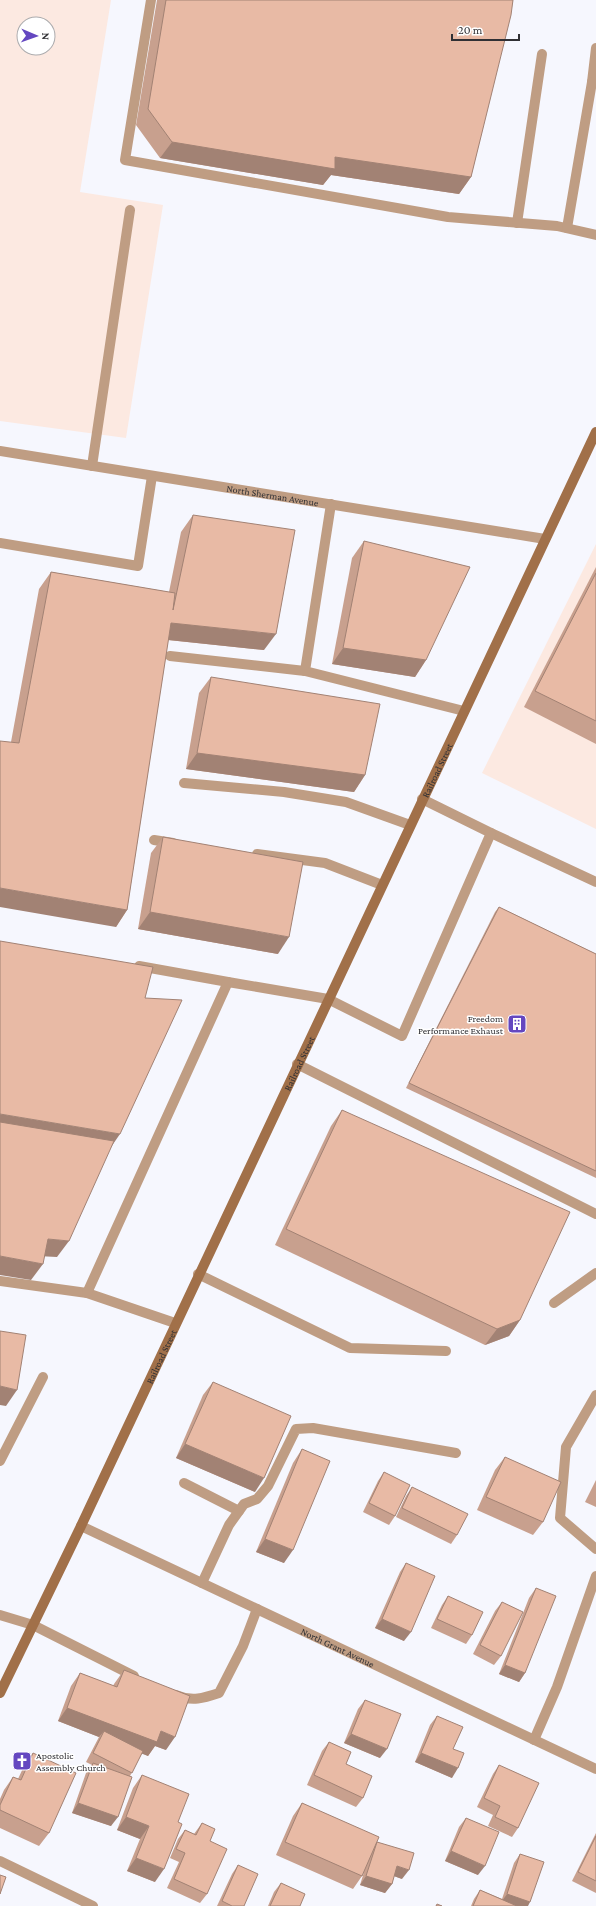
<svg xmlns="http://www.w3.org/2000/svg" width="596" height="1906" font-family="'Crimson Pro',serif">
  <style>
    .commercial { fill: #fce9e1; fill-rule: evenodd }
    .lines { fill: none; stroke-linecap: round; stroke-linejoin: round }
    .lane { stroke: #bf9d83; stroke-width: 10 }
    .street { stroke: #bf9d83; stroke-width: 10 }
    .secondary { stroke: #a17049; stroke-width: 10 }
    .wall { fill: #c8a08e }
    .shaded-wall { fill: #a28274 }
    .building { fill: #e8baa5; stroke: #a28274 }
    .labels { text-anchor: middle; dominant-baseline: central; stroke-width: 3; stroke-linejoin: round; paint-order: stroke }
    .street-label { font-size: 10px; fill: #303034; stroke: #fff }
    .poi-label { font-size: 10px; fill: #303034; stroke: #fff; text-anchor: end }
  </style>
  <rect width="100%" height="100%" fill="#f6f7fe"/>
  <g class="commercial">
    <path d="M0,0H111L80,192L163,205L126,438L0,421ZM24,24H48V48H24Z"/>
    <path d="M596,544V829L482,773Z"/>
  </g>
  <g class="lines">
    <g class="lane">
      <path d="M151,0L125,160L448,217L557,226L596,235"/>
      <path d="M592,82L596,48"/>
      <path d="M517,223L542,54"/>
      <path d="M567,228L592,82H596"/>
      <path d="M92,466L130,210"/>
      <path d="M331,504L305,671L464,711"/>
      <path d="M0,543L138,566L152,476"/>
      <path d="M170,656L305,671"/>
      <path d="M184,783L284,792L346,802L410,825"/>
      <path d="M491,833L596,882"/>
      <path d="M154,840L173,843"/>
      <path d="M257,854L325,863L382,885"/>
      <path d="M139,966L228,982"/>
      <path d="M297,1064L596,1214"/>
      <path d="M198,1274L350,1348L446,1351"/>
      <path d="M0,1281L87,1293L175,1323"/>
      <path d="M87,1293L228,982L328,999L402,1036L491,833L422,799"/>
      <path d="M554,1303L596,1273"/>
      <path d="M596,1395L566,1447L560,1518L596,1549"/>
      <path d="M0,1461L43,1377"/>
      <path d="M184,1483L239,1511"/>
      <path d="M202,1583L229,1525L244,1504L257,1499L268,1486L296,1429L313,1428L456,1453"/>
      <path d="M0,1615L33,1625L134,1676"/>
      <path d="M176,1695C192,1702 204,1698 219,1693L243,1646L257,1609"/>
      <path d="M534,1740L557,1687L596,1576"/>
    </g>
    <g class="street">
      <path id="s1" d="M0,451L545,539"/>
      <path id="s2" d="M81,1526L596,1769"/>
      <path d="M0,1861L93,1906"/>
    </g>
    <path class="secondary" id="s3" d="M0,1693L81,1526L596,432"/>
  </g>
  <g class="wall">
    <path d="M157,0H513L471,177L459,194L331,175L323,185L160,158L136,125Z"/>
    <path d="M193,515L264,650L168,640L127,910L116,927L11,742L39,589L51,572L169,592L181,532Z"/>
    <path d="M364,541L426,660L415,677L332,664L352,558Z"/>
    <path d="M596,567V744L524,707Z"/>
    <path d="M211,677L365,775L354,792L186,769L199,693Z"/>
    <path d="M163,837L278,954L138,929L151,853Z"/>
    <path d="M499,907L596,954V1178L406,1088L495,912Z"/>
    <path d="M342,1110L520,1320L509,1336L485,1345L275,1245L331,1126Z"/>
    <path d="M213,1382L255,1492L176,1458L203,1395Z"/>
    <path d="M302,1449L284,1563L256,1552L293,1463Z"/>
    <path d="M505,1457L543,1522L533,1535L477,1510L495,1470Z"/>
    <path d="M384,1472L395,1516L389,1525L363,1512L378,1481Z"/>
    <path d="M596,1480V1507L585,1502Z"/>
    <path d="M412,1487L457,1535L451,1544L396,1517L406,1496Z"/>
    <path d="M406,1563L404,1641L375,1628L400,1572Z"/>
    <path d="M536,1588L525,1673L519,1682L499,1674L529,1598Z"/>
    <path d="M448,1596L472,1635L466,1644L431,1628L442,1605Z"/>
    <path d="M502,1602L501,1656L494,1665L473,1654L495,1611Z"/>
    <path d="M124,1670L166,1750L155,1746L148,1756L142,1753L130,1776L111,1826L72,1813L86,1773L92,1765L86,1762L99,1737L58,1721L71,1686L80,1673L113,1686L114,1684Z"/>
    <path d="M365,1700L380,1758L344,1743L358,1709Z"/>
    <path d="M437,1716L453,1749L452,1778L415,1762L430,1725Z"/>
    <path d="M329,1742L346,1764L363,1798L356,1807L307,1785L322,1751Z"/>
    <path d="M33,1753L49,1833L39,1846L0,1828V1799L4,1790L13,1777L18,1779L24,1766Z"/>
    <path d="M499,1765L518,1828L512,1837L488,1826L493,1815L477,1807L493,1774Z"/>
    <path d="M142,1775L155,1882L127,1871L140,1839L117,1830L133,1788Z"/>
    <path d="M302,1803L377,1842L402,1879L394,1876L392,1884L385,1893L360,1885L364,1872L362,1876L353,1889L276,1855L293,1816Z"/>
    <path d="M466,1818L478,1875L445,1861L459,1827Z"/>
    <path d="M202,1823L210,1841L207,1894L200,1903L167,1888L179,1862L170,1858L178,1839L185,1830L194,1834Z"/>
    <path d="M596,1833V1893L572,1881Z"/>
    <path d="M520,1854L528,1906H471L474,1899L480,1890L502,1899L514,1863Z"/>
    <path d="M238,1865L244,1906H217L232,1874Z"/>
    <path d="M281,1883L300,1906H268L274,1892Z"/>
  </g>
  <g class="shaded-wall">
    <path d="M172,142L335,157L471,177L459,194L331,175L323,185L160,158Z"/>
    <path d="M171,623L276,634L264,650L159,639Z"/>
    <path d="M343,648L426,660L415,677L332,664Z"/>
    <path d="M197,753L365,775L354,792L186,769Z"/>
    <path d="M0,888L127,910L116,927L0,907Z"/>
    <path d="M150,912L289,937L278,954L138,929Z"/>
    <path d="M0,1114L120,1134L109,1150L0,1133Z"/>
    <path d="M48,1239L69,1241L57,1257L37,1256Z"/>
    <path d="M0,1256L43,1264L31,1280L0,1275Z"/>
    <path d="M520,1320L509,1336L485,1345L497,1329Z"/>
    <path d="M0,1386L17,1390L6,1406L0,1405Z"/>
    <path d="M185,1444L264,1478L255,1492L176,1458Z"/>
    <path d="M265,1539L293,1550L284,1563L256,1552Z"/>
    <path d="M382,1619L411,1632L404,1641L375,1628Z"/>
    <path d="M505,1665L525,1673L519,1682L499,1674Z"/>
    <path d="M67,1708L161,1731L175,1737L166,1750L155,1746L148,1756L101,1738L104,1731L99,1737L58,1721Z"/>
    <path d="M351,1734L387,1749L380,1758L344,1743Z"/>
    <path d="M421,1753L458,1768L452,1778L415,1762Z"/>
    <path d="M78,1803L118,1817L111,1826L72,1813Z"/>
    <path d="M126,1817L149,1826L140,1839L117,1830Z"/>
    <path d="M451,1851L485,1866L478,1875L445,1861Z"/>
    <path d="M136,1858L164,1869L155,1882L127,1871Z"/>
    <path d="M397,1866L409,1870L402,1879L391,1875Z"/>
    <path d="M366,1876L392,1884L385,1893L360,1885Z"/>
    <path d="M507,1894L530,1902L528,1906H507L500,1904Z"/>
  </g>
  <g class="building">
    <path d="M166,0H513L511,15L471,177L335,157V169L172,142L148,109Z"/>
    <path d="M193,515L295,530L276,634L171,623L127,910L0,888V741L19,743L51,572L175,593L173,610Z"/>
    <path d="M364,541L470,567L426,660L343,648Z"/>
    <path d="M596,573V721L535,691Z"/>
    <path d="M211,677L380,704L365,775L197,753Z"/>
    <path d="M163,837L303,862L289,937L150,912Z"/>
    <path d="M499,907L596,954V1171L409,1083Z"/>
    <path d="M0,941L153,967L145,998L182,1000L120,1134L0,1114Z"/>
    <path d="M342,1110L570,1212L520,1320L497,1329L286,1229Z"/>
    <path d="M0,1122L114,1141L69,1241L48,1239L43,1264L0,1256Z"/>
    <path d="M0,1331L26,1335L17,1390L0,1386Z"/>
    <path d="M213,1382L291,1416L264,1478L185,1444Z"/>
    <path d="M302,1449L330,1461L293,1550L265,1539Z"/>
    <path d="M505,1457L561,1482L543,1522L486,1497Z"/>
    <path d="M384,1472L410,1485L395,1516L369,1503Z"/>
    <path d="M412,1487L468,1514L457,1535L402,1508Z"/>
    <path d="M406,1563L435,1576L411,1632L382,1619Z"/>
    <path d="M536,1588L556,1596L525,1673L505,1665Z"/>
    <path d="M448,1596L483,1612L472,1635L437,1619Z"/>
    <path d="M502,1602L523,1612L501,1656L480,1645Z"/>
    <path d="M124,1670L190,1696L175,1737L161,1731L157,1742L67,1708L80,1673L117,1687Z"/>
    <path d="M365,1700L401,1714L387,1749L351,1734Z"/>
    <path d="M437,1716L463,1727L453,1749L464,1753L458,1768L421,1753Z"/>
    <path d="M104,1731L143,1751L132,1773L93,1753Z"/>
    <path d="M329,1742L351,1752L346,1764L372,1776L363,1798L314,1775Z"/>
    <path d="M33,1753L76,1773L49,1833L0,1810V1805L13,1777L21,1780Z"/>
    <path d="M93,1763L132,1777L118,1817L78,1803Z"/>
    <path d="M499,1765L539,1783L518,1828L495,1817L500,1806L484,1798Z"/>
    <path d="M142,1775L189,1794L178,1822L182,1824L164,1869L136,1858L149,1826L126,1817Z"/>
    <path d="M302,1803L379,1837L362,1876L285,1842Z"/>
    <path d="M466,1818L499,1832L485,1866L451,1851Z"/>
    <path d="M202,1823L215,1829L210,1841L227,1849L207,1894L174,1879L185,1853L176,1849L185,1830L196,1835Z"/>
    <path d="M596,1836V1881L578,1872Z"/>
    <path d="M377,1842L414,1853L409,1870L397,1866L392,1884L366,1876Z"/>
    <path d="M520,1854L544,1862L530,1902L507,1894Z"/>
    <path d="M238,1865L258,1874L244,1906H232L222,1901Z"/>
    <path d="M0,1875L6,1877L0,1894Z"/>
    <path d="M281,1883L305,1894L300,1906H270Z"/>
    <path d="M480,1890L517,1906H473Z"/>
    <path d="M437,1904L442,1906H436Z"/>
  </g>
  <defs>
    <symbol id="building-square" viewBox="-11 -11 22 22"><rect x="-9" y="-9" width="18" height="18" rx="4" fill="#6447c0" stroke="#fff"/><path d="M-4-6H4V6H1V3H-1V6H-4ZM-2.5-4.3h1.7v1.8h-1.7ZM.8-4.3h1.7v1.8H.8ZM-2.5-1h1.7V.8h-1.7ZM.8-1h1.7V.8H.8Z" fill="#fff"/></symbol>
    <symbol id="church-square" viewBox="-11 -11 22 22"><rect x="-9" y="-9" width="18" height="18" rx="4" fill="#6447c0" stroke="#fff"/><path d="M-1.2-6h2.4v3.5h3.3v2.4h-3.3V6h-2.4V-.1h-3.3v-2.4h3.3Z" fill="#fff"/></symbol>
  </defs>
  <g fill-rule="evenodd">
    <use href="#building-square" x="506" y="1013" width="22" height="22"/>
    <use href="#church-square" x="11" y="1750" width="22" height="22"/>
  </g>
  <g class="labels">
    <g class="street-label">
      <text stroke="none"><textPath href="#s1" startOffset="276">North Sherman Avenue</textPath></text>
      <text stroke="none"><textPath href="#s3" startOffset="1021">Railroad Street</textPath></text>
      <text stroke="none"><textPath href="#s3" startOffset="697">Railroad Street</textPath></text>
      <text stroke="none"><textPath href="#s3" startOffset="373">Railroad Street</textPath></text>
      <text stroke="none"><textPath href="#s2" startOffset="284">North Grant Avenue</textPath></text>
    </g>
    <g class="poi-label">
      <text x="503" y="1018">Freedom<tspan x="503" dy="12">Performance Exhaust</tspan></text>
      <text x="36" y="1755" text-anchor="start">Apostolic<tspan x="36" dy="12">Assembly Church</tspan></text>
    </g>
  </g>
  <g transform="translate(36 36) rotate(92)"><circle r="19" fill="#ffffff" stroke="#acacae"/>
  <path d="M0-3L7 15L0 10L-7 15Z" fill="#6447c0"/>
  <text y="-6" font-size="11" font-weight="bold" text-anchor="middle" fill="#303034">N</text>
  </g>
  <path d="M452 34v6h67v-6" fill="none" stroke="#303034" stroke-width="2"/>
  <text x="458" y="34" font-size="12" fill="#303034" stroke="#ffffff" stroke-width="3" paint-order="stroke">20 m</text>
</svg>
